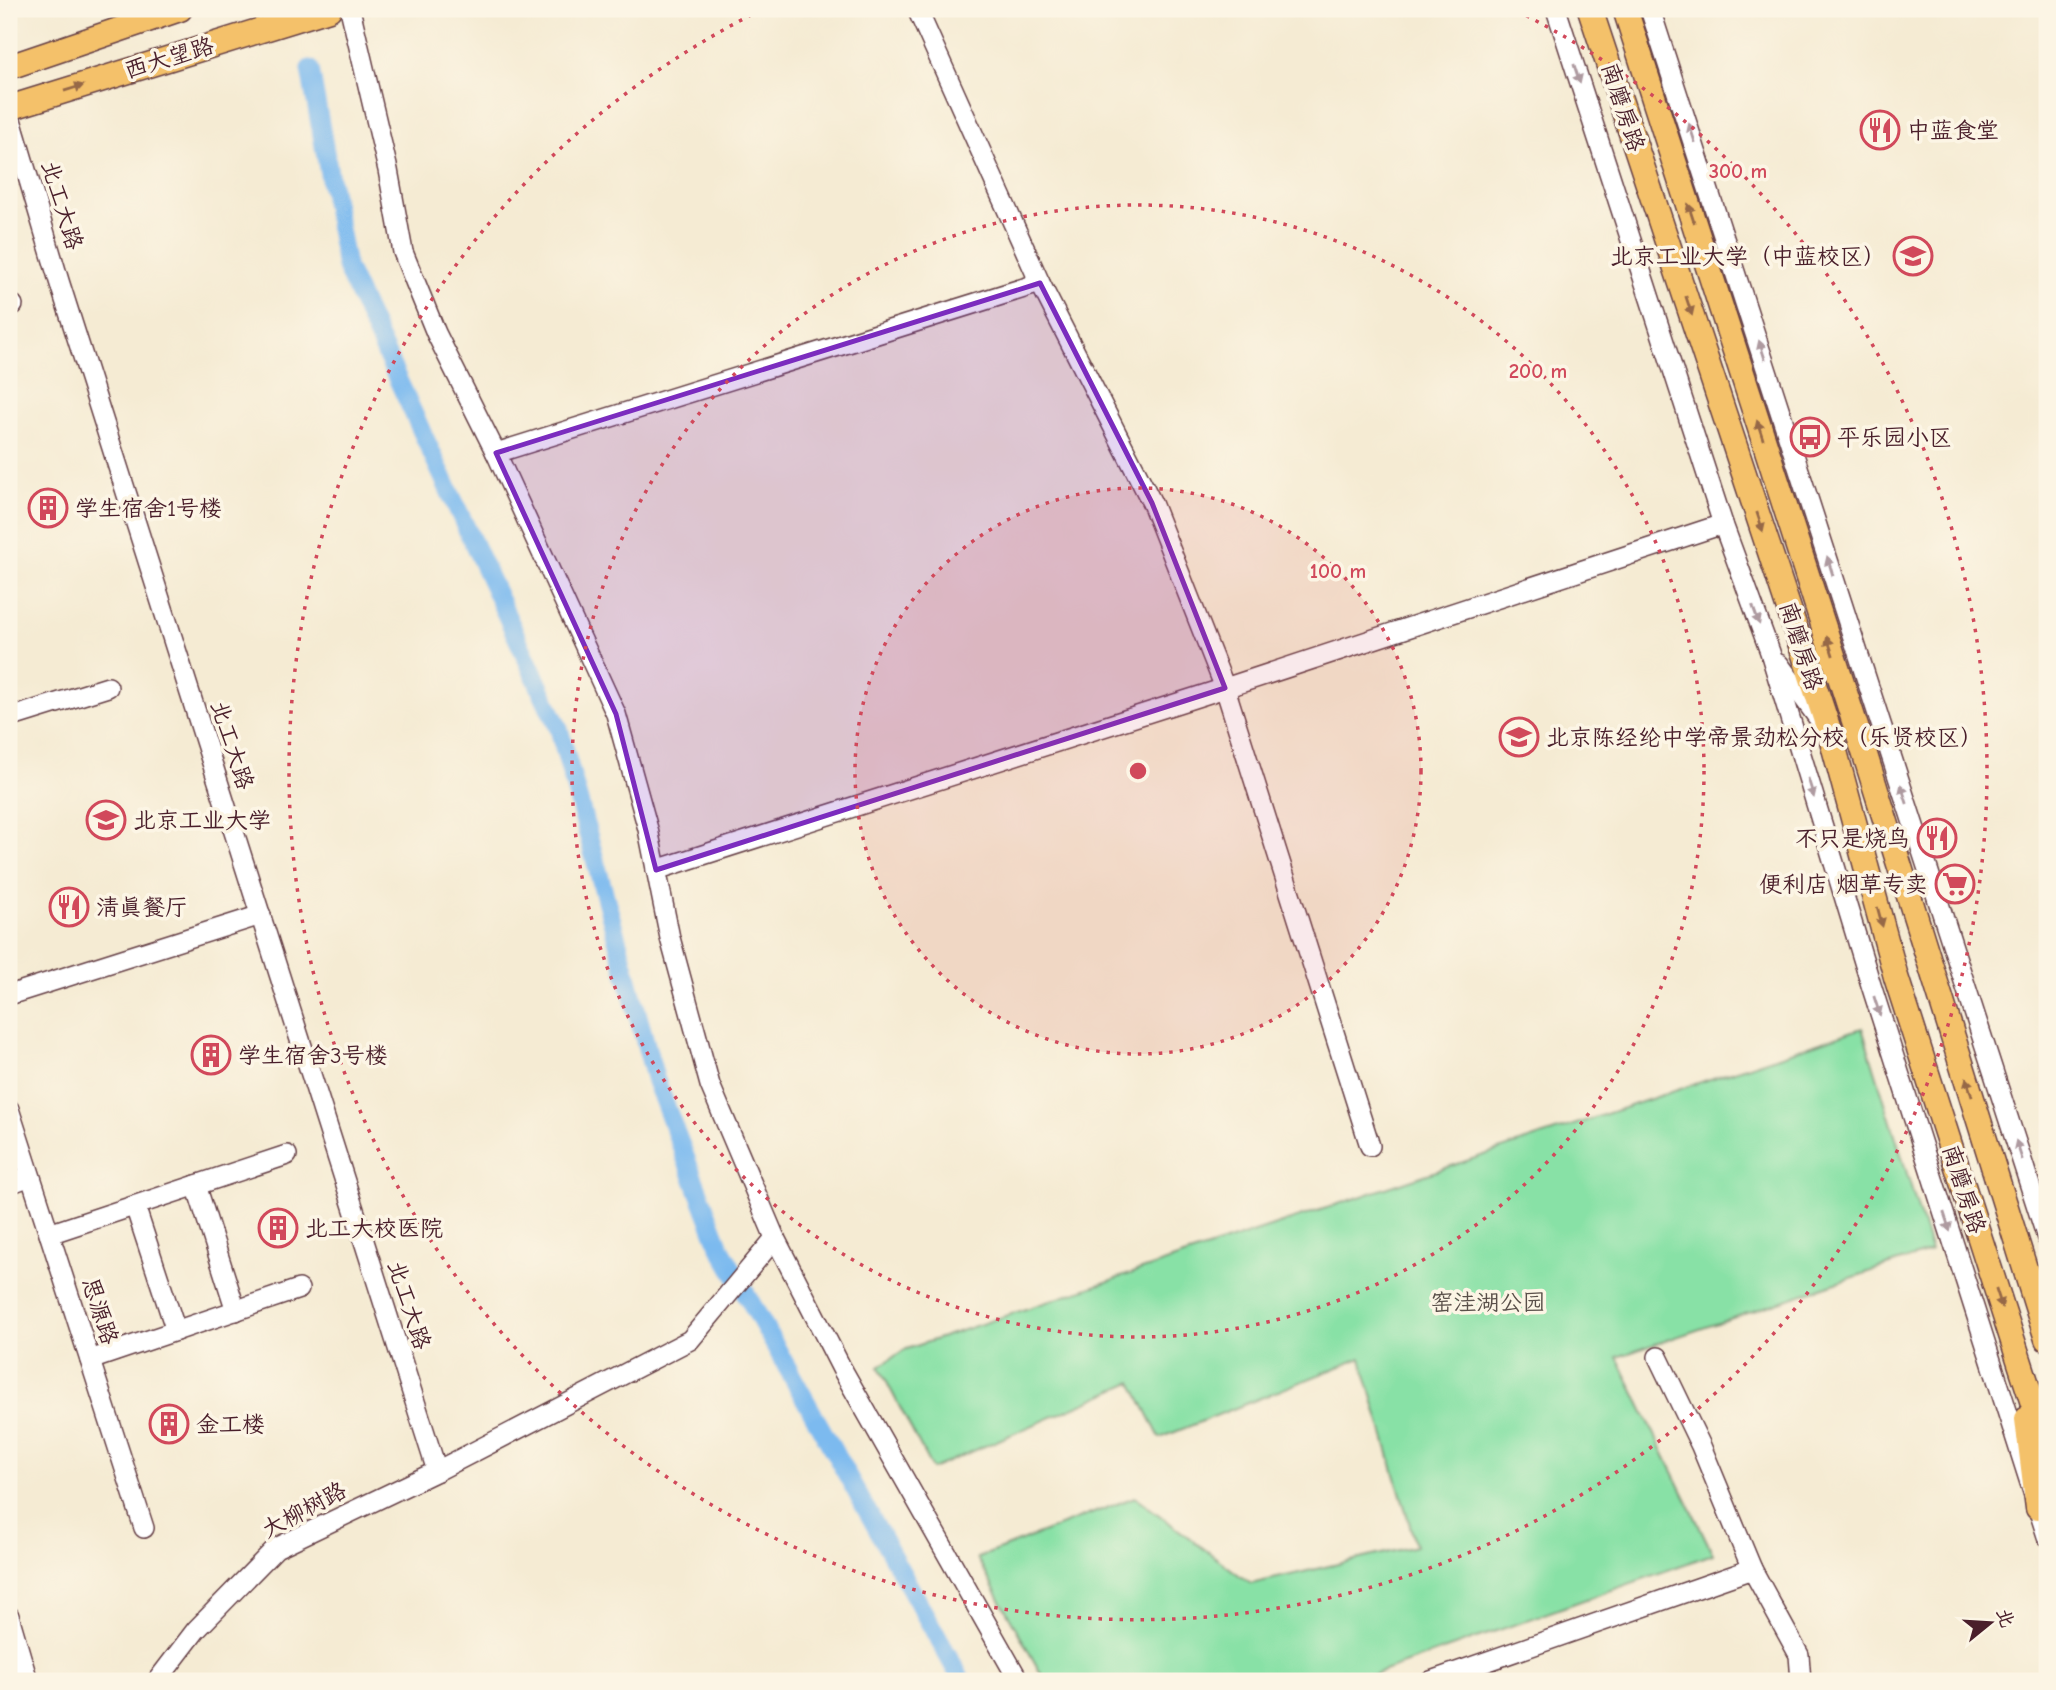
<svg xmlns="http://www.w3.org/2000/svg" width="2056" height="1690" font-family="'Comic Neue','LXGW WenKai TC',sans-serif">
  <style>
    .green { fill: #88e1a6; stroke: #698068; stroke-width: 2 }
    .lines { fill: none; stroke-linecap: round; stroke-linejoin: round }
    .canal { stroke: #7cbaef; stroke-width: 19 }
    .minor-casing { stroke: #643e44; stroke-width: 22 }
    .major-casing { stroke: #643e44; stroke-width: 27 }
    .minor { stroke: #fff; stroke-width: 19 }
    .major { stroke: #f4c16a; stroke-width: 24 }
    .oneway { fill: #ae9aa0 }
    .oneway2 { fill: #966847 }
    .marked { fill: #7b2cbf; fill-opacity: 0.2; stroke: #7b2cbf; stroke-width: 5; stroke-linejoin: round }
    .ring { fill: none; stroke: #d1495b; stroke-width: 3.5; stroke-dasharray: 3.5 7 }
    .labels { text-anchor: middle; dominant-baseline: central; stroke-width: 7; stroke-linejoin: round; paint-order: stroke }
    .street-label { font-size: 23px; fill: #4a1f2b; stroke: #fcf5e5 }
    .poi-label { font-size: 23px; fill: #4a1f2b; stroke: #fcf5e5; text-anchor: start }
    .park-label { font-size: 23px; fill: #5a504a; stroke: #fcf5e5 }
    .centre { fill: #d1495b; stroke: #fcf5e5; stroke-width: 3.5 }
    .ring-label { font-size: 21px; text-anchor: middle; font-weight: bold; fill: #d1495b; stroke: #fcf5e5; stroke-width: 7; stroke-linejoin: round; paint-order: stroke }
  </style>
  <rect width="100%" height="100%" fill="#fcf5e5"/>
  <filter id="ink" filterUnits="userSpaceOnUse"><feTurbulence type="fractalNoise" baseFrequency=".0143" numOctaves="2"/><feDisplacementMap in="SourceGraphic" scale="14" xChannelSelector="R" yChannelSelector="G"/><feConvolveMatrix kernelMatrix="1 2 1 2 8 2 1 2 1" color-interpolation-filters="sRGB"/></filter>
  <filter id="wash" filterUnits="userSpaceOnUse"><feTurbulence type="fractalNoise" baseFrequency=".00686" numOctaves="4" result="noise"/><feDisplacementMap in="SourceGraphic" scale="28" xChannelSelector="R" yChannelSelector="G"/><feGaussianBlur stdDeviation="1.57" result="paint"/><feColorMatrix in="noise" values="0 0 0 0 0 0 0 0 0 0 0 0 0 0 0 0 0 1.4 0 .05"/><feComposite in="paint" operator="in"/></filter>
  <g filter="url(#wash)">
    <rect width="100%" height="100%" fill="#f5ebd3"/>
    <path class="green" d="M1862,1028L1931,1251L1617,1357L1713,1554L1356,1681H1045L977,1558L1135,1497L1251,1584L1416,1546L1361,1358L1160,1438L1132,1382L932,1469L879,1367L904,1350Z"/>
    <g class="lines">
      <path class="canal" d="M310,69L346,267L559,729L656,1081L720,1247L962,1681"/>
    </g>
  </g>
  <g filter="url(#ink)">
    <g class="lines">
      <defs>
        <g id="minor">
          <path d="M350,9L388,170L403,252L436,333L496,453L616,714L648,829L670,938L710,1085L775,1238L842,1369L1019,1681"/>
          <path d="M917,9L1040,283L1152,503L1225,688L1370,1146"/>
          <path d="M1556,9L1723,524L1770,652L1871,985L2047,1536"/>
          <path d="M1650,9L2047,1238"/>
          <path d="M9,113L59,281L437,1471"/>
          <path d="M9,307L13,305"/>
          <path d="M496,453L1040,283"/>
          <path d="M1779,664L1821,722"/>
          <path d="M9,718L108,687"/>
          <path d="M656,870L1225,688L1723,524"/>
          <path d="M9,995L261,915"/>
          <path d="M9,1109L144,1528"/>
          <path d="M9,1184L30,1176"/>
          <path d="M196,1185L236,1311"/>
          <path d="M135,1206L176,1331"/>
          <path d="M49,1234L287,1155"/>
          <path d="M1658,1357L1701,1446L1752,1569L1799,1655L1801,1681"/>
          <path d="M90,1360L299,1289"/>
          <path d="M9,1616L28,1681"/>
          <path d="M157,1681L196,1630L276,1548L437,1471L690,1340L775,1238"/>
          <path d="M1431,1681L1752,1569"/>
        </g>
        <g id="major">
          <path d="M1590,9L1830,733L1896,977L2047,1447"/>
          <path d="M1625,9L1866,758L2047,1339"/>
          <path d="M9,67L180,9"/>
          <path d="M9,108L329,9"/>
          <path d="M2027,1419L2038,1508"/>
        </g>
      </defs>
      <use href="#minor" class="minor-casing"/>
      <use href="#major" class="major-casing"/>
      <use href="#minor" class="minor"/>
      <use href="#major" class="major"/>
    </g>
    <defs><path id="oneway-solid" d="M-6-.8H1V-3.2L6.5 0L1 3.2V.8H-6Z" transform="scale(1.75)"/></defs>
    <g class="oneway">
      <use href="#oneway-solid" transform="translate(1577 74) rotate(72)"/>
      <use href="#oneway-solid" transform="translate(1692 133) rotate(-108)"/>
      <use href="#oneway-solid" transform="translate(1762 350) rotate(-108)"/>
      <use href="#oneway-solid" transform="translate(1830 566) rotate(-107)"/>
      <use href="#oneway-solid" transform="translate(1756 615) rotate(70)"/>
      <use href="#oneway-solid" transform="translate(1811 788) rotate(73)"/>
      <use href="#oneway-solid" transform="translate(1904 794) rotate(-108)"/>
      <use href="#oneway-solid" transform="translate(1877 1006) rotate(72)"/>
      <use href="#oneway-solid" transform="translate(2019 1150) rotate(-108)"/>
      <use href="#oneway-solid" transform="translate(1947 1222) rotate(72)"/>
    </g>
    <g class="oneway2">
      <use href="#oneway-solid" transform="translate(74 88) rotate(-17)"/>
      <use href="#oneway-solid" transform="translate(1691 213) rotate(-108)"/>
      <use href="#oneway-solid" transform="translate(1689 306) rotate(72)"/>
      <use href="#oneway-solid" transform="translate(1760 430) rotate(-108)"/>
      <use href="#oneway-solid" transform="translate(1760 522) rotate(72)"/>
      <use href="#oneway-solid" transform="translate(1830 646) rotate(-108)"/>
      <use href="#oneway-solid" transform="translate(1880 917) rotate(75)"/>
      <use href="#oneway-solid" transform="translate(1969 1087) rotate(-107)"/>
      <use href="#oneway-solid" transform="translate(1999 1298) rotate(72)"/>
    </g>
  </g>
  <path class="marked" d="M1040,283L1152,503L1225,688L656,870L616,714L496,453Z"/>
  <circle cx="1138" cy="771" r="283" fill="#d1495b" fill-opacity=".12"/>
  <g class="ring">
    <circle cx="1138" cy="771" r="283"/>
    <circle cx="1138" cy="771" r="566"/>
    <path d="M1517 11A849 849 0 1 1 759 11"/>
  </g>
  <defs>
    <symbol id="restaurant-ring" viewBox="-11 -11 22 22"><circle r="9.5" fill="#fcf5e5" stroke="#d1495b" stroke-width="1.5"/><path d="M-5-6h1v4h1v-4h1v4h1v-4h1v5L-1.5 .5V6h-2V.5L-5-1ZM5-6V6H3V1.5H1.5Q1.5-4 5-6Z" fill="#d1495b"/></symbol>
    <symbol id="university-ring" viewBox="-11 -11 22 22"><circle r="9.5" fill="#fcf5e5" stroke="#d1495b" stroke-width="1.5"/><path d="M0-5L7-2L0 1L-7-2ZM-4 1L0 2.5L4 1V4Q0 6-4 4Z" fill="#d1495b"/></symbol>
    <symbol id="bus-ring" viewBox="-11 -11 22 22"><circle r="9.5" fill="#fcf5e5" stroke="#d1495b" stroke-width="1.5"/><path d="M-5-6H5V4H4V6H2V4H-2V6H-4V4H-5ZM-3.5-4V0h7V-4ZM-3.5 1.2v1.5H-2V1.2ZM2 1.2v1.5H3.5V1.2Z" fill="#d1495b"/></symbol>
    <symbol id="building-ring" viewBox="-11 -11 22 22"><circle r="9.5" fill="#fcf5e5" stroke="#d1495b" stroke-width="1.5"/><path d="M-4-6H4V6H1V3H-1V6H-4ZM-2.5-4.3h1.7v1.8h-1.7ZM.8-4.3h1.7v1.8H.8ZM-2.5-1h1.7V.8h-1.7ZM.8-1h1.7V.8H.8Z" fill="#d1495b"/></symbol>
    <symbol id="school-ring" viewBox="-11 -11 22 22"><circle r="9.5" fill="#fcf5e5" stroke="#d1495b" stroke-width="1.5"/><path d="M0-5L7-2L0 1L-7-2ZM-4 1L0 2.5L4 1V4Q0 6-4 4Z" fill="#d1495b"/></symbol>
    <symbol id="supermarket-ring" viewBox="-11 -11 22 22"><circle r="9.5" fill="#fcf5e5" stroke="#d1495b" stroke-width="1.5"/><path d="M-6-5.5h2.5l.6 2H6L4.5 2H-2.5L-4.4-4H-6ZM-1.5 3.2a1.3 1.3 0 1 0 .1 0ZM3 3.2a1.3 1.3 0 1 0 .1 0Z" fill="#d1495b"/></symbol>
  </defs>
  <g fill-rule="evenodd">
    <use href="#restaurant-ring" x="1858" y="108" width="44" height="44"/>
    <use href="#university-ring" x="1891" y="234" width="44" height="44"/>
    <use href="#bus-ring" x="1788" y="415" width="44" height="44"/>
    <use href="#building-ring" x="26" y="486" width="44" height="44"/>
    <use href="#school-ring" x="1497" y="715" width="44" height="44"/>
    <use href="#university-ring" x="84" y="798" width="44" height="44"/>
    <use href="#restaurant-ring" x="1915" y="816" width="44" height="44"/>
    <use href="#supermarket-ring" x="1933" y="862" width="44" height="44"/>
    <use href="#restaurant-ring" x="47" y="885" width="44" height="44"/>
    <use href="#building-ring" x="189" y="1033" width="44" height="44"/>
    <use href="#building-ring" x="256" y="1206" width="44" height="44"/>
    <use href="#building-ring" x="147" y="1402" width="44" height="44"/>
  </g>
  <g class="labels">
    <g class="street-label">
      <text transform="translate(169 58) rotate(-17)">西大望路</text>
      <text transform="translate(1623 107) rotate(72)">南磨房路</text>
      <text transform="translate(62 205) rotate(73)">北工大路</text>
      <text transform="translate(1801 646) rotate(72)">南磨房路</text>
      <text transform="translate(232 745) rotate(72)">北工大路</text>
      <text transform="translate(1964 1189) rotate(72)">南磨房路</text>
      <text transform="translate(409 1305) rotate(72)">北工大路</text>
      <text transform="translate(100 1311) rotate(72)">思源路</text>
      <text transform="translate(304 1510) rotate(-28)">大柳树路</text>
    </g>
    <g class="poi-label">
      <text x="1907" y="130">中蓝食堂</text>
      <text x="1886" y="256" text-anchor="end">北京工业大学（中蓝校区）</text>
      <text x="1837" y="437">平乐园小区</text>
      <text x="75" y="508">学生宿舍1号楼</text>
      <text x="1546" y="737">北京陈经纶中学帝景劲松分校（乐贤校区）</text>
      <text x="133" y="820">北京工业大学</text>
      <text x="1910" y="838" text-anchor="end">不只是烧鸟</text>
      <text x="1928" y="884" text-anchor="end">便利店 烟草专卖</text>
      <text x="96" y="907">清真餐厅</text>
      <text x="238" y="1055">学生宿舍3号楼</text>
      <text x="305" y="1228">北工大校医院</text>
      <text x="196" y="1424">金工楼</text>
    </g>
    <g class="park-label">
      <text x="1488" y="1302">窑洼湖公园</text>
    </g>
  </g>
  <circle cx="1138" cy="771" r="10" class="centre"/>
  <g class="ring-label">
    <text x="1738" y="178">300 m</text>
    <text x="1538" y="378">200 m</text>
    <text x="1338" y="578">100 m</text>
  </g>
  <rect width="2056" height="1690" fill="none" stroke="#fcf5e5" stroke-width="35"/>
  <g transform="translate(1990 1623) rotate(72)" stroke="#fcf5e5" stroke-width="5" paint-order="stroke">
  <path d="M0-5L12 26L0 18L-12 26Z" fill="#4a1f2b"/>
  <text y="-10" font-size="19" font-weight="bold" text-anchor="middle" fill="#4a1f2b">北</text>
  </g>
</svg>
